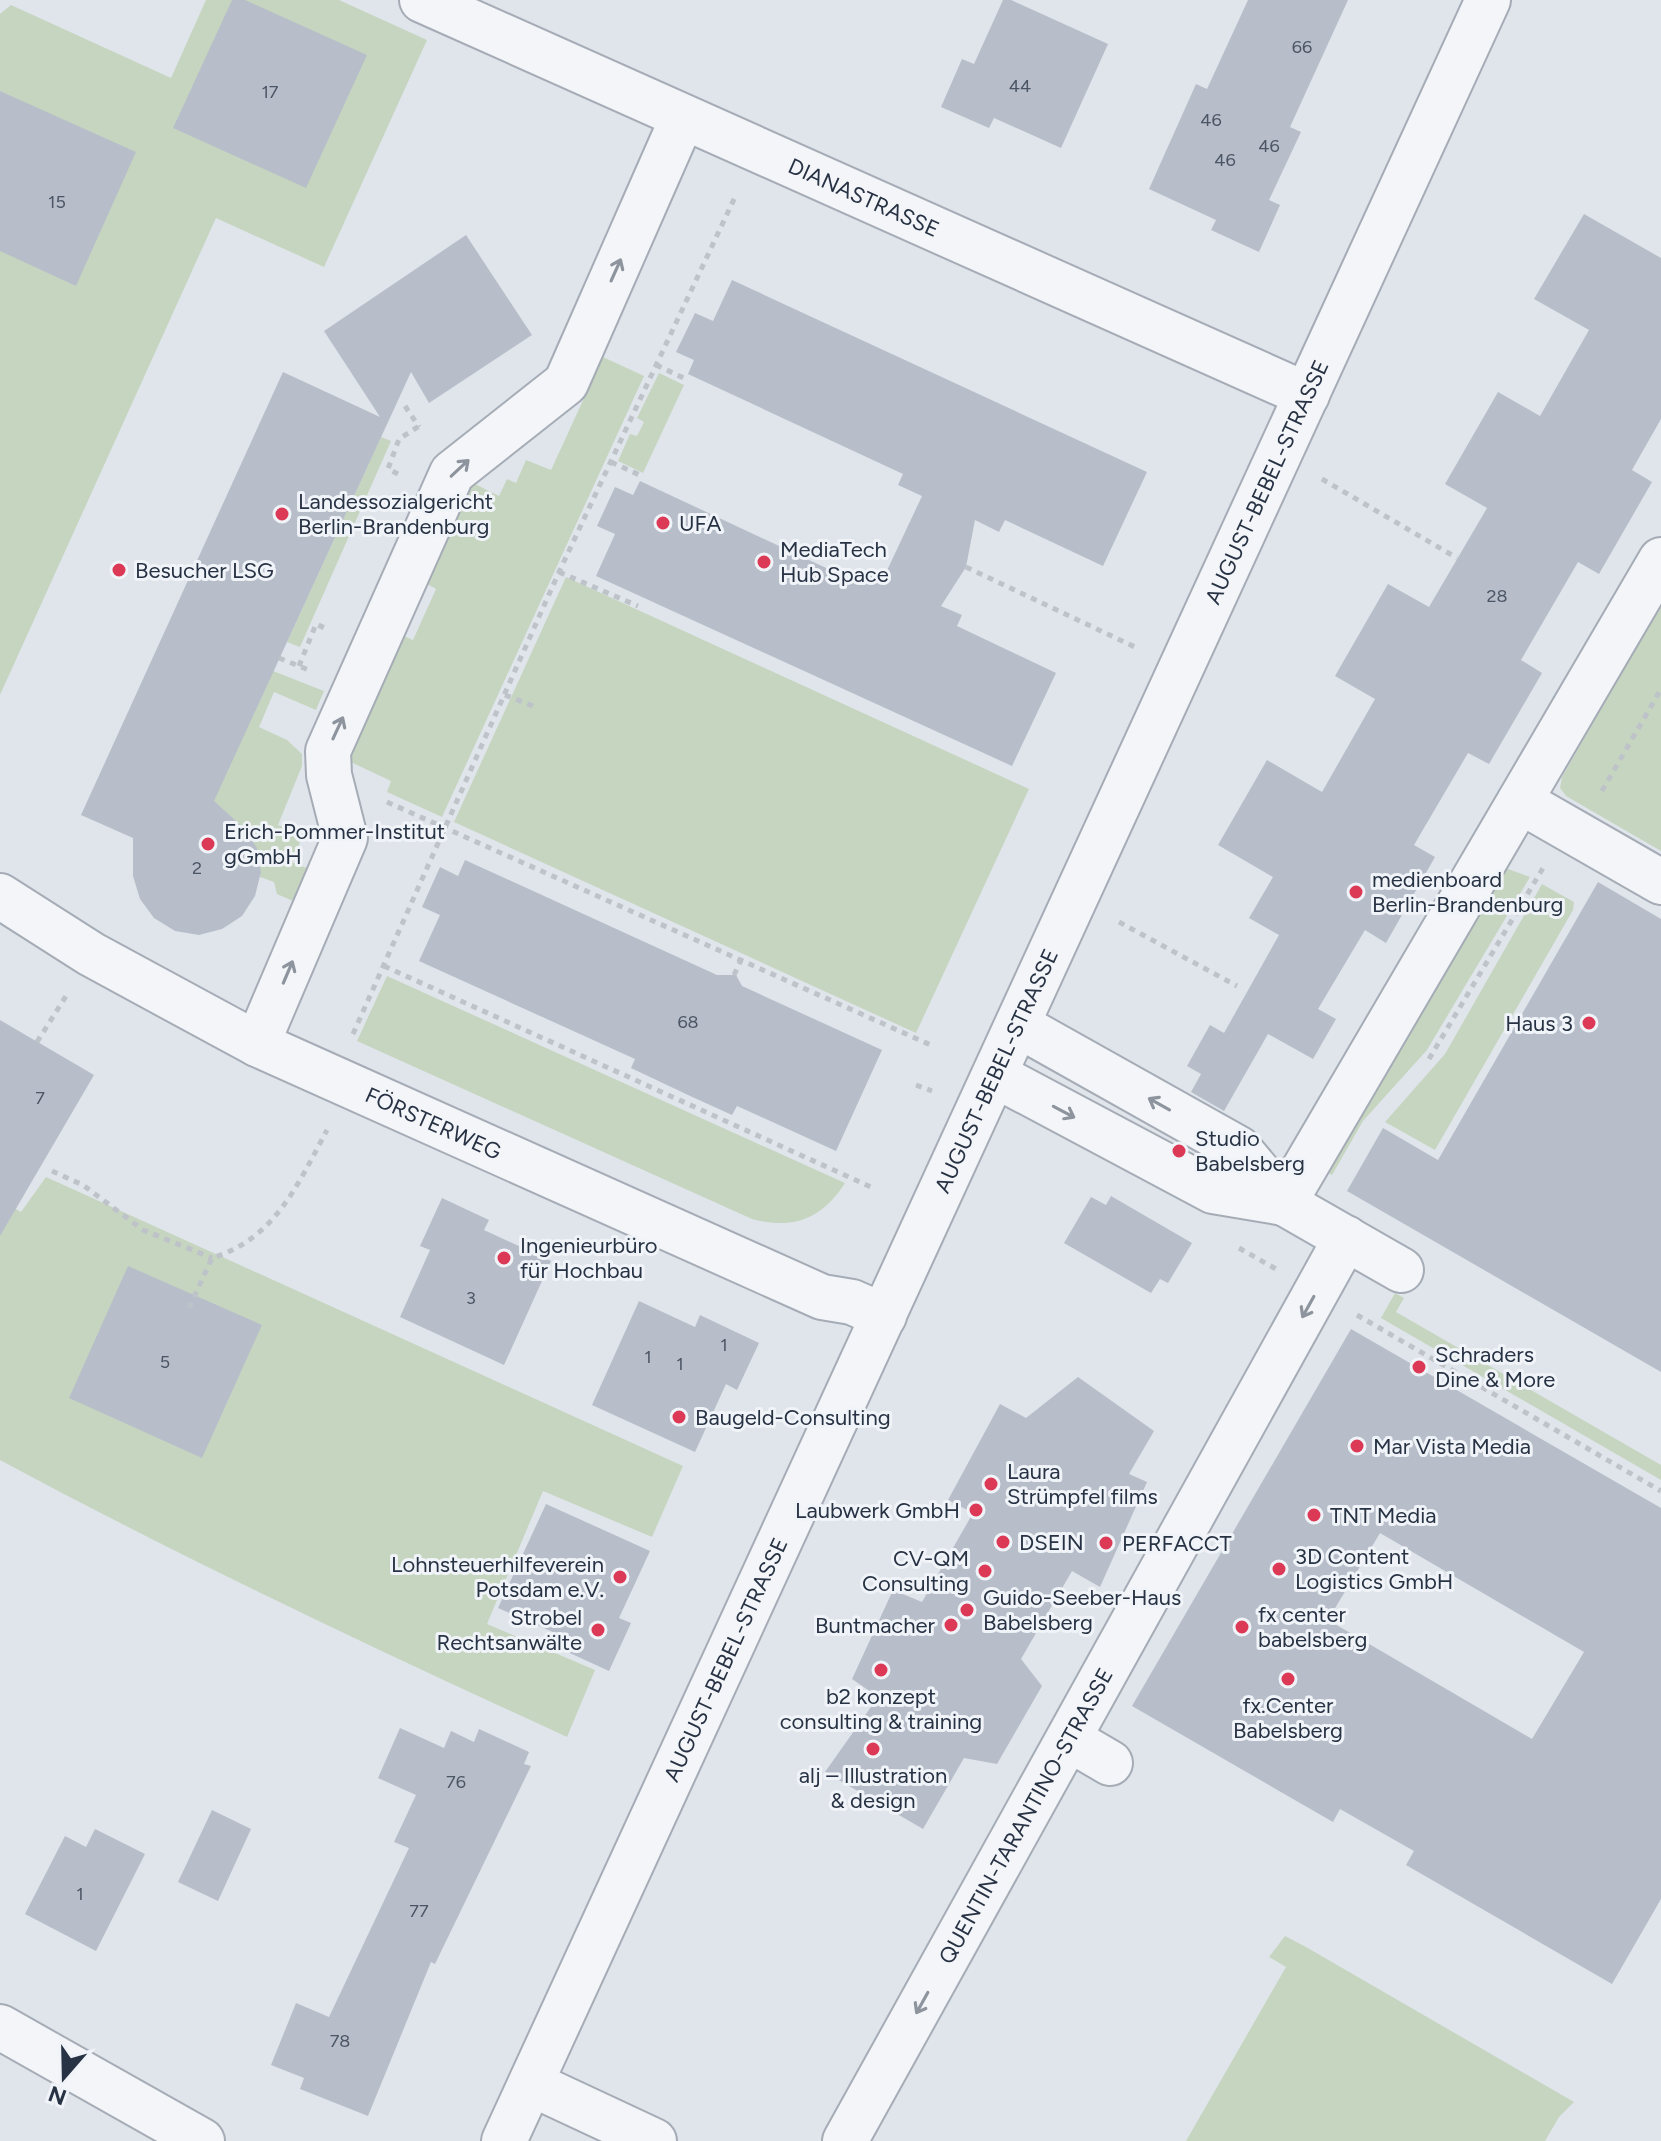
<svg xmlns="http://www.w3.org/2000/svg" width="1661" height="2141" font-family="Figtree,sans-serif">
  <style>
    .green { fill: #c6d5c0 }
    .building { fill: #b7bec9; fill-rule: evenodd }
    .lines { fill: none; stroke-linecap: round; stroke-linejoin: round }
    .minor-casing { stroke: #a5acb6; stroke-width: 48 }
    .path { stroke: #bec2c9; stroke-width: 5; stroke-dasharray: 6 6; stroke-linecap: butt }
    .minor { stroke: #f3f5f8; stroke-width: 44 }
    .oneway { stroke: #8d949e }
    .poi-dot { fill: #dc3956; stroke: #f0f4f8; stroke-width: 3 }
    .labels { text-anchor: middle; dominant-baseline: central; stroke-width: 6; stroke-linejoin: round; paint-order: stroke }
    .number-label { font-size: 18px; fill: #4b5565 }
    .street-label { font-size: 22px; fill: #273244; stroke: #f0f4f8 }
    .poi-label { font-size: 22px; fill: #273244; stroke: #f0f4f8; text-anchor: start }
  </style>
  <rect width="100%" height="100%" fill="#e0e5eb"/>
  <g class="green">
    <path d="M206,0H339L427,40L324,267L216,218L0,695V14L11,5L171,78Z"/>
    <path d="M603,357L644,376L442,817L387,792L391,781L340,757L397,633L413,640L436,589L422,581L467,480L499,496L507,479L516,483L526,460L551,470Z"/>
    <path d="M659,373L684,385L643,473L618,461L630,434L637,436L644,422L637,418Z"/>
    <path d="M381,437L391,441L300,647L287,642Z"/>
    <path d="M566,577L1029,789L916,1033L454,822Z"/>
    <path d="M1661,605V851L1566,796L1560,788L1562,777Z"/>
    <path d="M273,671L324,691L316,710L274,692L259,727L287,740L302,754V766L278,825L303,835L292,862L316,872L302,905L277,894L274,882L260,877C262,844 244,820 214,809L208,766Z"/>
    <path d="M1508,869L1530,877L1427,1050L1363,1121L1332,1175L1317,1167L1495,872Z"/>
    <path d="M1542,884L1574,902L1573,910L1435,1150L1385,1122L1445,1054Z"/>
    <path d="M387,976L845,1183C822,1219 793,1230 752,1219L357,1041Z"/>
    <path d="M46,1177L683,1466L652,1537L543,1491L487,1624L595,1670L567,1737C375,1649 186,1560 0,1460V1200L21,1212Z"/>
    <path d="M1395,1293L1404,1298L1396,1312L1661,1465V1480L1381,1318Z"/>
    <path d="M1285,1936L1306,1947L1574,2102L1559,2117L1545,2141H1186L1286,1967L1269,1957Z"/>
  </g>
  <g class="building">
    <path d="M232,0H245L367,55L306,188L173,128Z"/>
    <path d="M1003,0H1011L1108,44L1061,148L994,118L989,128L941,107L962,59L974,64Z"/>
    <path d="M1248,0H1348L1290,127L1301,132L1269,200L1280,205L1259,252L1211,230L1216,220L1149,189L1196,84L1207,89Z"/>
    <path d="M0,91L136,152L76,286L0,251Z"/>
    <path d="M1584,214L1661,258V419L1632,470L1652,482L1599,574L1578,562L1521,660L1542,673L1489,764L1468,753L1414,845L1435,857L1386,943L1365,930L1318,1009L1336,1019L1313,1059L1268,1034L1224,1111L1191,1092L1201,1074L1187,1066L1210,1025L1224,1033L1279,935L1249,918L1273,877L1218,845L1267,760L1322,792L1375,699L1335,676L1388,584L1429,607L1487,508L1445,484L1498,392L1540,416L1589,330L1534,299Z"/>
    <path d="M466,235L532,335L429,403L411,372L214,801L244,828L257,848L261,872L255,896L242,916L222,929L199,935L175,931L154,918L140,899L133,876V838L81,815L283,372L380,417L324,331Z"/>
    <path d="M732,280L1147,472L1103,566L1005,520L999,532L975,520L966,567L941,606L962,615L957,626L1056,673L1012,766L596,576L615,534L597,526L615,487L633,495L640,481L854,581L860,569L883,579L922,496L898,485L903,474L688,374L694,360L676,352L695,313L713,321Z"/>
    <path d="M465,860L717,975H736L742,986L882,1050L836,1151L737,1106L732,1115L688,1095L631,1068L635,1059L419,961L440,915L422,907L440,867L458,876Z"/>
    <path d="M1598,882L1661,919V1372L1347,1191L1383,1128L1438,1160Z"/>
    <path d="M0,1020L94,1075L0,1236Z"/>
    <path d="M1111,1196L1192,1243L1168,1283L1160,1279L1151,1293L1064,1243L1091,1197L1106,1205Z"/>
    <path d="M442,1198L489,1220L484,1230L551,1261L504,1365L400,1317L430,1250L420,1246Z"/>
    <path d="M128,1266L262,1325L202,1458L69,1398Z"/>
    <path d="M639,1301L695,1327L700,1315L759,1343L737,1390L726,1384L695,1452L592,1405Z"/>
    <path d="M1351,1329L1661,1508V1899L1612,1984L1406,1865L1414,1851L1340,1809L1333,1822L1132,1706ZM1380,1533L1584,1652L1532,1739L1328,1620Z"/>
    <path d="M1078,1377L1154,1431L1129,1474L1147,1482L1100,1587L1072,1571L1021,1659L1042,1686L997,1764L964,1758L923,1829L825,1772L878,1697L852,1679L893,1590L922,1602L973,1513L948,1500L1000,1404L1026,1418Z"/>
    <path d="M546,1504L650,1551L619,1618L631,1623L609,1671L550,1644L555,1633L498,1608Z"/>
    <path d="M400,1728L444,1748L451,1731L474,1742L479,1729L529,1752L524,1764L531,1766L435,1964L431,1962L368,2116L300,2089L304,2078L271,2065L296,2003L329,2017L409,1848L394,1842L416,1795L378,1778Z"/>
    <path d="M212,1810L251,1829L218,1901L178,1882Z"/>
    <path d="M95,1829L145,1854L96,1951L25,1914L65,1836L86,1847Z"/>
  </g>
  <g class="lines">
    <defs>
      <g id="minor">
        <path id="s1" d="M422,0L1307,395"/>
        <path d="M1520,801L1661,882"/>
        <path id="s2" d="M0,896L91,954L257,1044L822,1297L852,1302L884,1316"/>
        <path d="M1018,1025L1239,1149L1284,1203L1401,1270"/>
        <path d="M257,1044L345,838L329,775L328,751L452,473L566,383L683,117"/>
        <path d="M995,1075L1213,1191L1284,1203"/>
        <path d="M1284,1203L1661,560"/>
        <path d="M1069,1739L1110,1763"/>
        <path d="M0,2027L202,2141"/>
        <path d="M532,2084L654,2141"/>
        <path id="s3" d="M504,2141L1488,0"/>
        <path id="s4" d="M845,2141L1346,1238"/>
      </g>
    </defs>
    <use href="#minor" class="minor-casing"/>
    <g class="path">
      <path d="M656,365L686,379"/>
      <path d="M405,406L419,427"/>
      <path d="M611,462L642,476"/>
      <path d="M398,474L388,469L399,439L419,426"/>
      <path d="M1322,479L1457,558"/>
      <path d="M966,567L1137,648"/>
      <path d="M559,572L638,606"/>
      <path d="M279,658L311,671"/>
      <path d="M299,666L316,624L329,630"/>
      <path d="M505,695L533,706"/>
      <path d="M1602,791L1661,689"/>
      <path d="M387,802L933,1046"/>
      <path d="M1119,922L1237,986"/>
      <path d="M384,966L871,1187"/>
      <path d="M734,975L741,960"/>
      <path d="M353,1034L559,572L736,195"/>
      <path d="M37,1042L66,996"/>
      <path d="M1429,1059L1543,868"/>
      <path d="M916,1085L932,1091"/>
      <path d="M52,1171L83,1185L143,1230L212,1258"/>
      <path d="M1239,1248L1276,1269"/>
      <path d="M189,1308L212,1258C275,1239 298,1184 327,1130"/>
      <path d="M1357,1315L1661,1491"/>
    </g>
    <use href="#minor" class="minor"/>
  </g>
  <defs><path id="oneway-shaft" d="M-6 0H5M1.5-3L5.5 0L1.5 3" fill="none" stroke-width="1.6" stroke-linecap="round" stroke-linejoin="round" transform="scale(2)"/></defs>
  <g class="oneway">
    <use href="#oneway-shaft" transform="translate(616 270) rotate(-66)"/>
    <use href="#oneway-shaft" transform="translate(460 468) rotate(-43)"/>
    <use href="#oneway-shaft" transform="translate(338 728) rotate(-65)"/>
    <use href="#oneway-shaft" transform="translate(288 972) rotate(-67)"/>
    <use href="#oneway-shaft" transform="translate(1159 1104) rotate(-151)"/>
    <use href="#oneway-shaft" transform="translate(1064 1112) rotate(28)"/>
    <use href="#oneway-shaft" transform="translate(1308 1307) rotate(119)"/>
    <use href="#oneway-shaft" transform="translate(922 2003) rotate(119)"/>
  </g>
  <g class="poi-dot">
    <circle cx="282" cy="514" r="8"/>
    <circle cx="663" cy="523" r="8"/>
    <circle cx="764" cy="562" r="8"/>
    <circle cx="119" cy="570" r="8"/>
    <circle cx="208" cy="844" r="8"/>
    <circle cx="1356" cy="892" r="8"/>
    <circle cx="1589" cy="1023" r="8"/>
    <circle cx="1179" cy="1151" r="8"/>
    <circle cx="504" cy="1258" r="8"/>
    <circle cx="1419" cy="1367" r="8"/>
    <circle cx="679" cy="1417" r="8"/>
    <circle cx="1357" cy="1446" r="8"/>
    <circle cx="991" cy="1484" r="8"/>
    <circle cx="976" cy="1510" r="8"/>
    <circle cx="1314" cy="1515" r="8"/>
    <circle cx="1003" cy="1542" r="8"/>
    <circle cx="1106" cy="1543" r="8"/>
    <circle cx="1279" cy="1569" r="8"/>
    <circle cx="985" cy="1571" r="8"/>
    <circle cx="620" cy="1577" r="8"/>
    <circle cx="967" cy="1610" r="8"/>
    <circle cx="951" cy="1625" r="8"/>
    <circle cx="1242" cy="1627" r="8"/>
    <circle cx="598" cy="1630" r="8"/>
    <circle cx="881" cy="1670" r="8"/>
    <circle cx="1288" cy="1679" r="8"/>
    <circle cx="873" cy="1749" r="8"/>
  </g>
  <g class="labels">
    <g class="number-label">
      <text x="1302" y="47">66</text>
      <text x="1020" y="86">44</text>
      <text x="270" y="92">17</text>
      <text x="1211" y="120">46</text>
      <text x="1269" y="146">46</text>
      <text x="1225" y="160">46</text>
      <text x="57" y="202">15</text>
      <text x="1497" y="596">28</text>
      <text x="197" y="868">2</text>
      <text x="688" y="1022">68</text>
      <text x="40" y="1098">7</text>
      <text x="471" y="1298">3</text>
      <text x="724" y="1345">1</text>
      <text x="648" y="1357">1</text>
      <text x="165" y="1362">5</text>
      <text x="680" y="1364">1</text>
      <text x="456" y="1782">76</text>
      <text x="80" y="1894">1</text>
      <text x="419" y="1911">77</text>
      <text x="340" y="2041">78</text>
    </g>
    <g class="street-label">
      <text stroke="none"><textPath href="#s1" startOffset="484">DIANASTRASSE</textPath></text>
      <text stroke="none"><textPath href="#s3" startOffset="1826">AUGUST-BEBEL-STRASSE</textPath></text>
      <text stroke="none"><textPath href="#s3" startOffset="1178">AUGUST-BEBEL-STRASSE</textPath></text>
      <text stroke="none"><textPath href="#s2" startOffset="490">FÖRSTERWEG</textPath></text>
      <text stroke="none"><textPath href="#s3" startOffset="530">AUGUST-BEBEL-STRASSE</textPath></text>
      <text stroke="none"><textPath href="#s4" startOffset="372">QUENTIN-TARANTINO-STRASSE</textPath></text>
    </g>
    <g class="poi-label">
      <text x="298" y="501">Landessozialgericht<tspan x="298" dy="25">Berlin-Brandenburg</tspan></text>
      <text x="679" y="523">UFA</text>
      <text x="780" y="549">MediaTech<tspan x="780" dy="25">Hub Space</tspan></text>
      <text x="135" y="570">Besucher LSG</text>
      <text x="224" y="831">Erich-Pommer-Institut<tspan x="224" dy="25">gGmbH</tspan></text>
      <text x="1372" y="879">medienboard<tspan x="1372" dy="25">Berlin-Brandenburg</tspan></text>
      <text x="1573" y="1023" text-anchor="end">Haus 3</text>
      <text x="1195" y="1138">Studio<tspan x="1195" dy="25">Babelsberg</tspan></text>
      <text x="520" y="1245">Ingenieurbüro<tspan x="520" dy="25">für Hochbau</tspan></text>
      <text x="1435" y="1354">Schraders<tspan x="1435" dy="25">Dine &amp; More</tspan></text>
      <text x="695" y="1417">Baugeld-Consulting</text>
      <text x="1373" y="1446">Mar Vista Media</text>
      <text x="1007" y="1471">Laura<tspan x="1007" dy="25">Strümpfel films</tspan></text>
      <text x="960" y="1510" text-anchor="end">Laubwerk GmbH</text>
      <text x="1330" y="1515">TNT Media</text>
      <text x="1019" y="1542">DSEIN</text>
      <text x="1122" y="1543">PERFACCT</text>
      <text x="1295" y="1556">3D Content<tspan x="1295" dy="25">Logistics GmbH</tspan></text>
      <text x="969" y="1558" text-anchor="end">CV-QM<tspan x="969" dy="25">Consulting</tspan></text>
      <text x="604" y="1564" text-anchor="end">Lohnsteuerhilfeverein<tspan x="604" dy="25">Potsdam e.V.</tspan></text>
      <text x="983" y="1597">Guido-Seeber-Haus<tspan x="983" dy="25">Babelsberg</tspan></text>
      <text x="1258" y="1614">fx center<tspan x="1258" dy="25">babelsberg</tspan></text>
      <text x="582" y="1617" text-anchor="end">Strobel<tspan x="582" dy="25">Rechtsanwälte</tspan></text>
      <text x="935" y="1625" text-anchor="end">Buntmacher</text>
      <text x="881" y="1696" text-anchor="middle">b2 konzept<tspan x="881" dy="25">consulting &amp; training</tspan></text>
      <text x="1288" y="1705" text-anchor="middle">fx.Center<tspan x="1288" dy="25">Babelsberg</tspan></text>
      <text x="873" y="1775" text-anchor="middle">alj – Illustration<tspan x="873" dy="25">&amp; design</tspan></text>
    </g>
  </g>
  <g transform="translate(64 2077) rotate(200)" stroke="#f0f4f8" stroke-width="6" paint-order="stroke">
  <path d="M0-6L14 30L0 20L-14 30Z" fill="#273244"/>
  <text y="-12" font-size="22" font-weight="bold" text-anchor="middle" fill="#273244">N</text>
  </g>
</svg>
